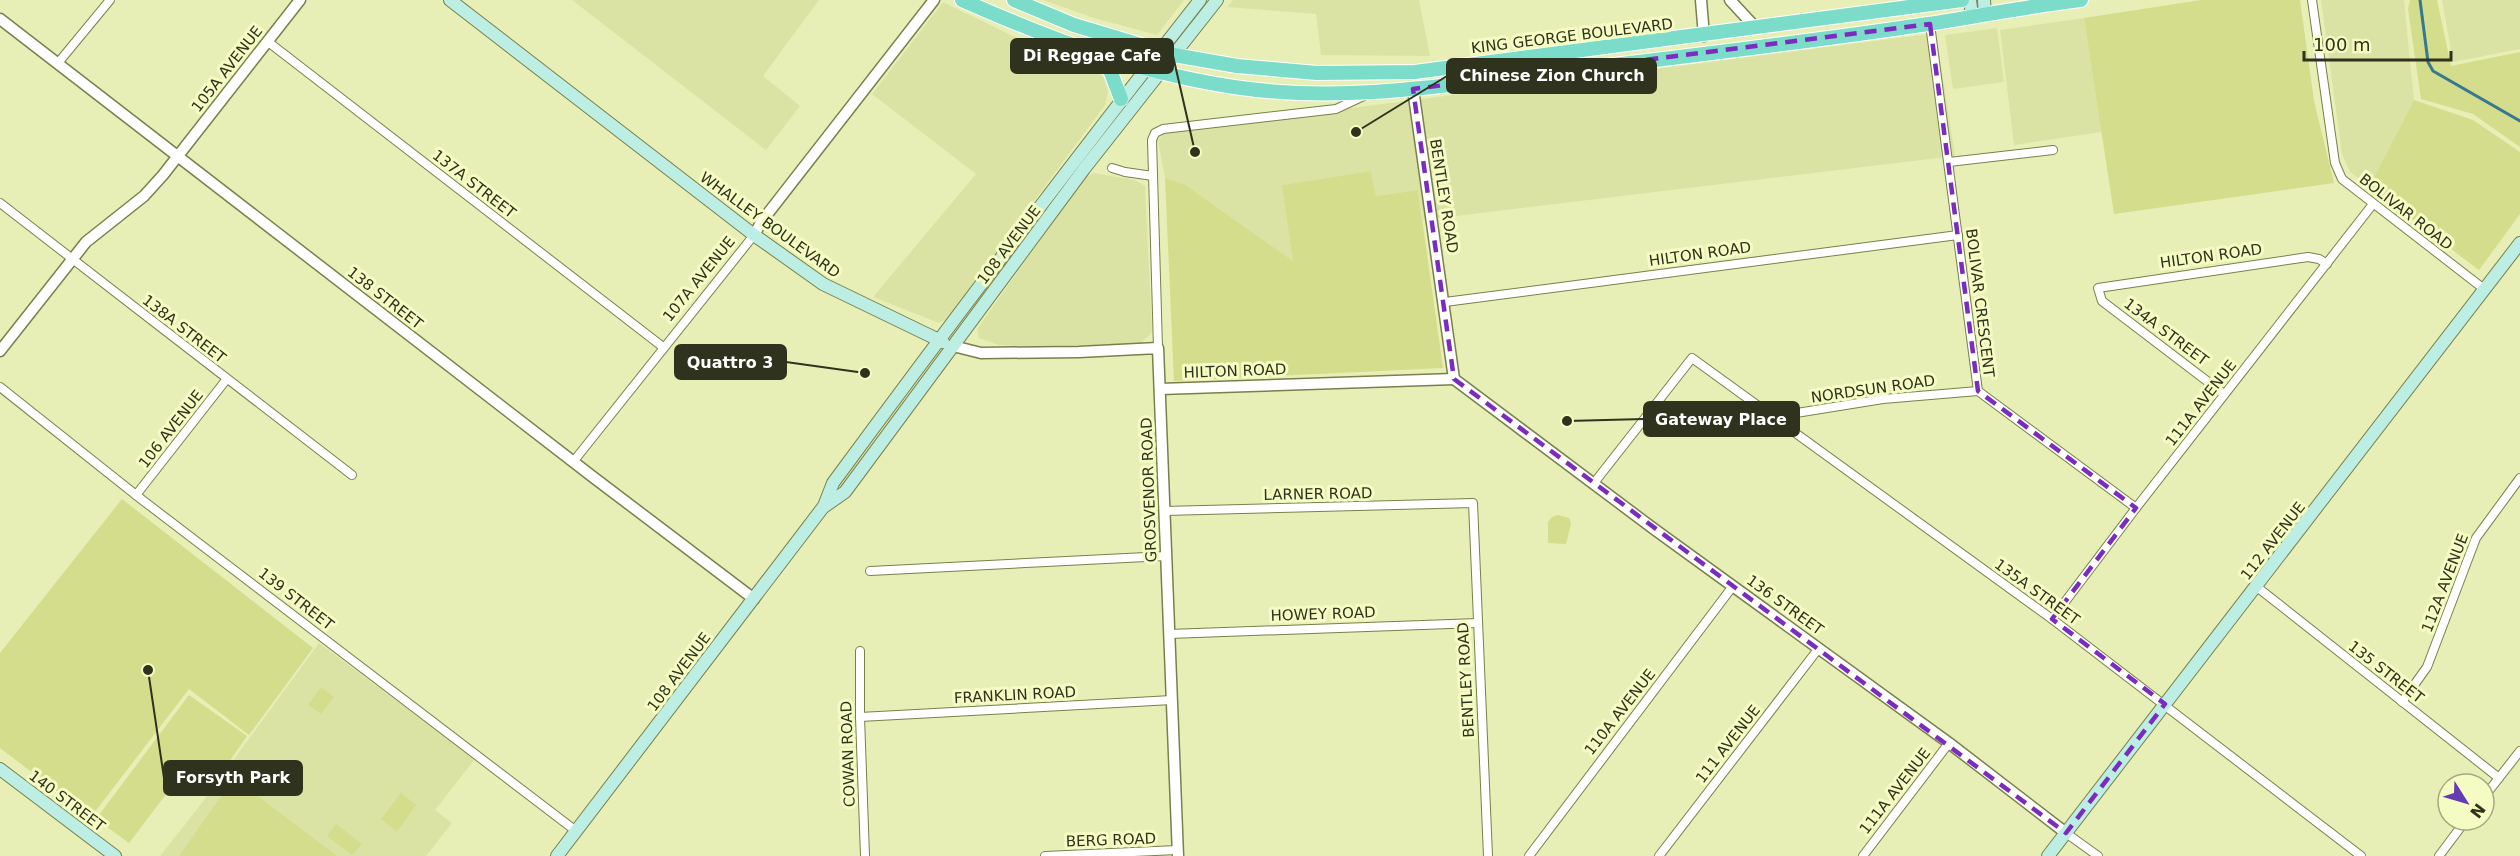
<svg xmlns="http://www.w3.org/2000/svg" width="2520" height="856" font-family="'DejaVu Sans',sans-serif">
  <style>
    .built { fill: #dbe3a4 }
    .green { fill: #d3dd8b }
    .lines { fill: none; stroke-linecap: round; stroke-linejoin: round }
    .stream { stroke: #377790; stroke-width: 3 }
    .minor-casing { stroke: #79804b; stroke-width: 10 }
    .tertiary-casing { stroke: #79804b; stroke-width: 13 }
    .secondary-casing { stroke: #79804b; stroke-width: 14 }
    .primary-casing { stroke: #fff; stroke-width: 16 }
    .minor { stroke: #fff; stroke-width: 8 }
    .tertiary { stroke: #fff; stroke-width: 10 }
    .secondary { stroke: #bdeee4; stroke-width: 12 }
    .primary { stroke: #7bddc9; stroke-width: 14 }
    .marked { fill: none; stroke: #7b2cbf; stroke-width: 4.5; stroke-dasharray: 12 8; stroke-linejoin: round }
    .labels { text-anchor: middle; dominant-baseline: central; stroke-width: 6; stroke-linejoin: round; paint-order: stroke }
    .street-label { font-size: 15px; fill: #2f321c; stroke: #f4fcc3 }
    .leader { fill: none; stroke: #2f321c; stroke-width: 2 }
    .callout-dot { fill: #2f321c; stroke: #f4fcc3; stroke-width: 2 }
    .callout { fill: #2f321c; stroke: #2f321c; stroke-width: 2 }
    .callout-label { font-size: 16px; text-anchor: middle; font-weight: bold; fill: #fff }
  </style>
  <rect width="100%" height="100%" fill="#e7efb6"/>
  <g class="built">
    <path d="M572,0H819L763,76L800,106L766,150Z"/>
    <path d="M1043,0H1184L1157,35L1094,18Z"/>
    <path d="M1233,0H1419L1430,56L1321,55L1316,14L1227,7Z"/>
    <path d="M2321,0H2404L2414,100L2369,187L2350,172L2342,154Z"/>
    <path d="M2442,0H2520V49L2453,62Z"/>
    <path d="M943,2L1019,39L1088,64L1104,78L1108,92L1105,105L947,319L939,323L873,297L976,174L872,94Z"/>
    <path d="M2084,18L2102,132L2014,145L2000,30Z"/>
    <path d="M1997,28L2004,82L1953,89L1945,35Z"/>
    <path d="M1936,33L1955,156L1423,220L1418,190L1376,196L1371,171L1283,185L1294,262L1184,184L1165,178L1158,141L1164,132Z"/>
    <path d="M1094,173L1135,180L1145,186L1152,331L1149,336L1140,343L1130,345L1020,346L999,345L979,338L977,329L1084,178Z"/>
    <path d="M319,643L475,759L435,810L452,823L426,856H160L198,808Z"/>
  </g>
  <g class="green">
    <path d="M2201,0H2300L2314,101L2334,183L2114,214L2084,18Z"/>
    <path d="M2410,0H2437L2451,66L2520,52V147L2473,114L2421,99L2408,9Z"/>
    <path d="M2414,100L2473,120L2520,152V214L2479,270L2369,187Z"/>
    <path d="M1371,171L1376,196L1418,190L1443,368L1174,381L1165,178L1184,184L1293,261L1282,185Z"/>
    <path d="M122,499L313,648L249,735L189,689L91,817L0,748V653Z"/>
    <path d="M1558,515L1569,518L1571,524L1566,544L1548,543V522L1552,517Z"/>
    <path d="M321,687L334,697L321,714L308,705Z"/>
    <path d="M189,695L247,736L211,788L186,768L129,843L96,819Z"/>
    <path d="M234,778L337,856H179Z"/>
    <path d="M401,793L416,805L397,832L381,819Z"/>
    <path d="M336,824L362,844L352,855L327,836Z"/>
  </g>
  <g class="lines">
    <path class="stream" d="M2420,0L2428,62L2433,71L2520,121"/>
    <defs>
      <g id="minor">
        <path d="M2312,0L2335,163L2342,179L2484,289"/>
        <path d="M1930,24L1978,391L2136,508"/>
        <path d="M267,41L663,347"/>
        <path d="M58,63L110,0"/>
        <path d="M1949,162L2053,150"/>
        <path d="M1112,168L1125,172L1153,176"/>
        <path d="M0,203L352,475"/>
        <path d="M1445,302L1958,235"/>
        <path d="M1158,348L1152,140L1155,133L1163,129L1336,109L1366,95"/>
        <path d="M0,387L141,499L576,831"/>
        <path d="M2224,394L2102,301L2098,288L2308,257L2319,259L2327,264"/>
        <path d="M1772,417L1883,399L1978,391"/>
        <path d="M573,462L754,235"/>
        <path d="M1594,483L1692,358L2052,619L2361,856"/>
        <path d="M136,495L226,380"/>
        <path d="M1164,511L1473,503L1488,856"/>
        <path d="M870,571L1166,556"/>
        <path d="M2257,587L2499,778"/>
        <path d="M2052,619L2136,508L2373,204"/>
        <path d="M1169,634L1478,623"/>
        <path d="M860,651V717L865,856"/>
        <path d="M2402,702L2427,667L2476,538L2520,478"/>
        <path d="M860,717L1172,700"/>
        <path d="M2484,797L2520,751"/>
        <path d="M2066,833L2098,856"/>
        <path d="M1045,856L1177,850"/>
        <path d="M1529,856L1733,586"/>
        <path d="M1659,856L1819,648"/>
        <path d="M1863,856L1949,743"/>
        <path d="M2439,856L2466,820"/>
      </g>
      <g id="tertiary">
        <path d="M1701,0L1704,36"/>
        <path d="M1730,0L1755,27"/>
        <path d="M0,19L593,477L754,599"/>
        <path d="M1413,89L1454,379"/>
        <path d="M754,235L762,221L934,0"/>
        <path d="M953,346L981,353L1079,352L1158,348L1178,856"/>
        <path d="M0,351L86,242L144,196L163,175L300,0"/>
        <path d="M1454,379L1654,529L1949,743L2066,833"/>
        <path d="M1160,389L1454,379"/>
      </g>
      <g id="secondary">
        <path d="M450,0L754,235L823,284L943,342"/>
        <path d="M1970,0L1972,16"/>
        <path d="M1984,0L1985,14"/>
        <path d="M825,506L845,492L1084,169L1217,0"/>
        <path d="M0,769L115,856"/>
        <path d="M557,856L824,506L833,483C953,320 1075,159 1200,0"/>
        <path d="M2048,856L2520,243"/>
      </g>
      <g id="primary">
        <path d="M962,0C1050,39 1139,73 1234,87C1339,103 1443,86 1547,73C1674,58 1802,43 1928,24C1979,16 2030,6 2081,0"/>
        <path d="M1014,0L1074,25L1174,55L1237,66L1317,73L1415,72L1962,0"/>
        <path d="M1105,57L1121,99"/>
      </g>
    </defs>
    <use href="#minor" class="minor-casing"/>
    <use href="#tertiary" class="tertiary-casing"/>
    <use href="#secondary" class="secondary-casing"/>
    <use href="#primary" class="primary-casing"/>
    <use href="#minor" class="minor"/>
    <use href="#tertiary" class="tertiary"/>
    <use href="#secondary" class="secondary"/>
    <use href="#primary" class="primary"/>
  </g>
  <path class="marked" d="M1930,24L1978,391L2136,508L2052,619L2165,704L2066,833L1454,379L1413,89Z"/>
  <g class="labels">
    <g class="street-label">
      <text transform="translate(1572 36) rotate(-7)">KING GEORGE BOULEVARD</text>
      <text transform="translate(227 69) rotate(-52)">105A AVENUE</text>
      <text transform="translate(474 184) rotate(38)">137A STREET</text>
      <text transform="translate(1444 196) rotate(81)">BENTLEY ROAD</text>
      <text transform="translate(2406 212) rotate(38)">BOLIVAR ROAD</text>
      <text transform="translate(770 225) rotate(36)">WHALLEY BOULEVARD</text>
      <text transform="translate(1009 245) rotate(-53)">108 AVENUE</text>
      <text transform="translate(1700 254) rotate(-8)">HILTON ROAD</text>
      <text transform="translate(2211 256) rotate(-8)">HILTON ROAD</text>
      <text transform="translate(699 279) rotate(-51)">107A AVENUE</text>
      <text transform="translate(385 298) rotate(38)">138 STREET</text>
      <text transform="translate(1980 303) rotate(83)">BOLIVAR CRESCENT</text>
      <text transform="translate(184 329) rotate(38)">138A STREET</text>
      <text transform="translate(2166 332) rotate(37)">134A STREET</text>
      <text transform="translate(1235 371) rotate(-2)">HILTON ROAD</text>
      <text transform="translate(1873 389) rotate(-8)">NORDSUN ROAD</text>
      <text transform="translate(2201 403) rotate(-52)">111A AVENUE</text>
      <text transform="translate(171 429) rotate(-52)">106 AVENUE</text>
      <text transform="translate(1149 490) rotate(-92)">GROSVENOR ROAD</text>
      <text transform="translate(1318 494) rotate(-1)">LARNER ROAD</text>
      <text transform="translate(2273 541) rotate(-52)">112 AVENUE</text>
      <text transform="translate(2445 583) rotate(-69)">112A AVENUE</text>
      <text transform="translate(2037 592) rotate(36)">135A STREET</text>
      <text transform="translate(296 599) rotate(38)">139 STREET</text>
      <text transform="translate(1785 605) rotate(36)">136 STREET</text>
      <text transform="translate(1323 614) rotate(-2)">HOWEY ROAD</text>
      <text transform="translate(679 672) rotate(-53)">108 AVENUE</text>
      <text transform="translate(2386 672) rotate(38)">135 STREET</text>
      <text transform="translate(1466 680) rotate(-93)">BENTLEY ROAD</text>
      <text transform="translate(1015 695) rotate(-3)">FRANKLIN ROAD</text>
      <text transform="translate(1620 712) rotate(-52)">110A AVENUE</text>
      <text transform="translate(1728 744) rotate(-52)">111 AVENUE</text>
      <text transform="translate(848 754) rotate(-92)">COWAN ROAD</text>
      <text transform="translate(1895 791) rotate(-52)">111A AVENUE</text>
      <text transform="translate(67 801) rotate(37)">140 STREET</text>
      <text transform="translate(1111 840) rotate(-2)">BERG ROAD</text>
    </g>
  </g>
  <path class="leader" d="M1195 152L1173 56M1356 132L1447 76M865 373L786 362M1567 421L1644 419M148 670L164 778"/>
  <g class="callout-dot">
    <circle cx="1195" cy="152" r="6"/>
    <circle cx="1356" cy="132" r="6"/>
    <circle cx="865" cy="373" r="6"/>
    <circle cx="1567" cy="421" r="6"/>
    <circle cx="148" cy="670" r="6"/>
  </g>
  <g class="callout">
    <rect x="1011" y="39" width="162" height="34" rx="6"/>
    <rect x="1447" y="59" width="209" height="34" rx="6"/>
    <rect x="675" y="345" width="111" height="34" rx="6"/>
    <rect x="1644" y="402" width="155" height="34" rx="6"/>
    <rect x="164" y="761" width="138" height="34" rx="6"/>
  </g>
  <g class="callout-label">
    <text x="1092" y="61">Di Reggae Cafe</text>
    <text x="1552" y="81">Chinese Zion Church</text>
    <text x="730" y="368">Quattro 3</text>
    <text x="1721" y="425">Gateway Place</text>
    <text x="233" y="783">Forsyth Park</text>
  </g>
  <g transform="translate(2466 802) rotate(127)"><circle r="28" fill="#f4fcc3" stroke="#a5ab80" stroke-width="1.5"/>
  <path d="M0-4.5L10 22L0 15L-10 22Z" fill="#653cb4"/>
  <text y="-9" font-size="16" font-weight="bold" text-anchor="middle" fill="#2f321c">N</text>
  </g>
  <path d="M2304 51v9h147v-9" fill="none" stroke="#2f321c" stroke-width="3"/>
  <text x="2313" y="51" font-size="18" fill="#2f321c" stroke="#f4fcc3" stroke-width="4.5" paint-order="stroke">100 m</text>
</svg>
